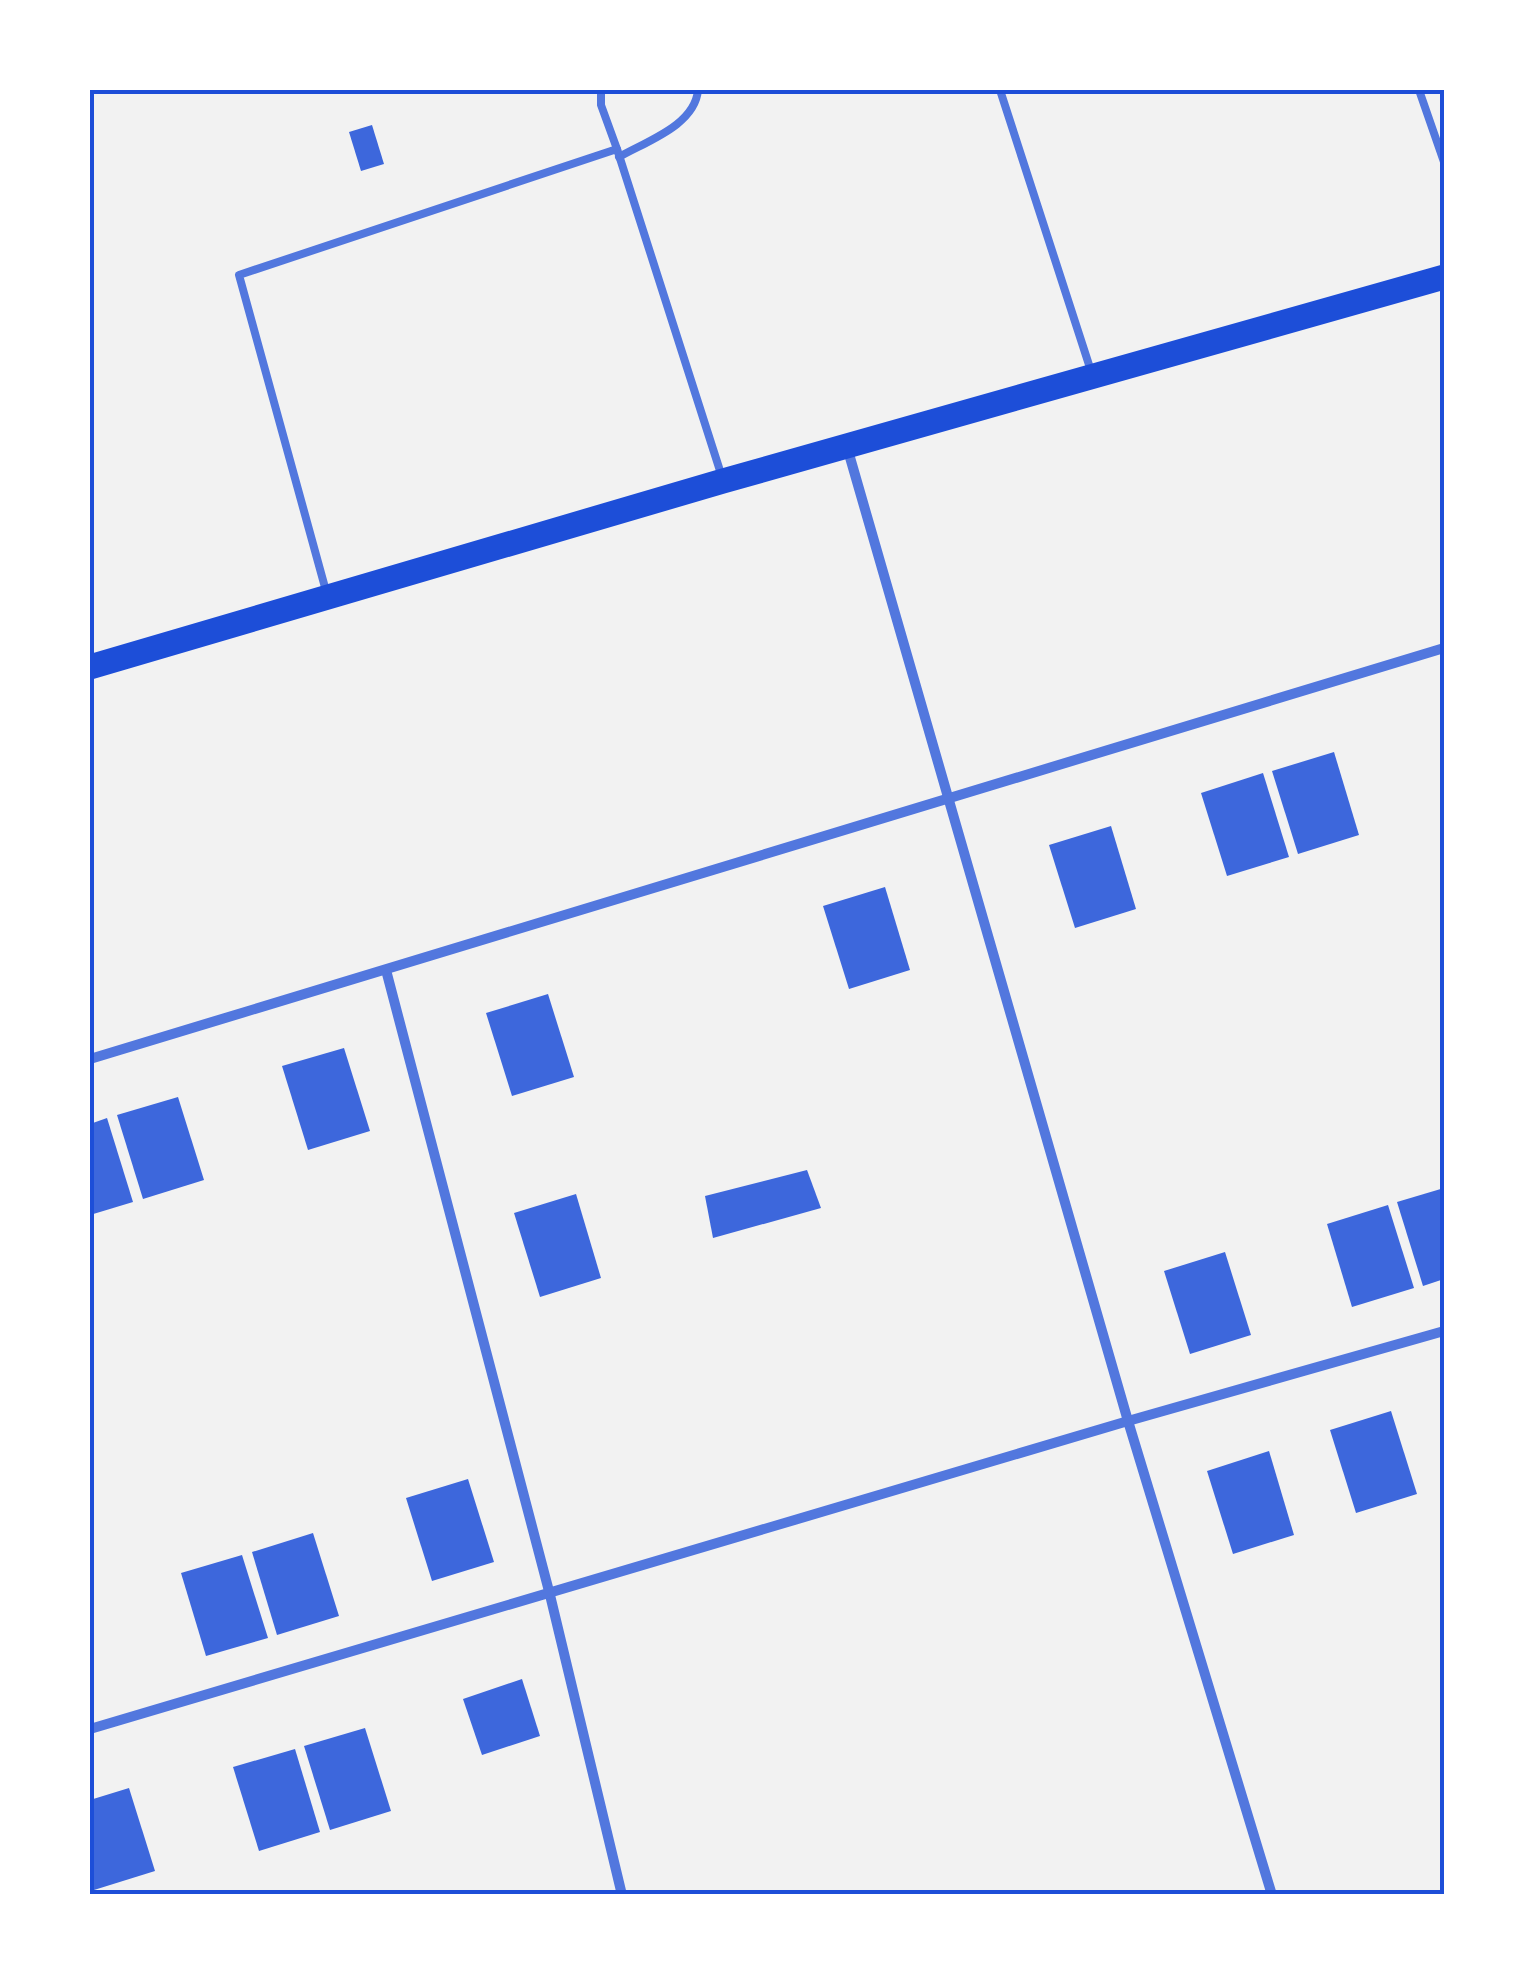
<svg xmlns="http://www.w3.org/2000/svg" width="1534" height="1985" font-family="Poppins,sans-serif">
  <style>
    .building { fill: #3d67dc }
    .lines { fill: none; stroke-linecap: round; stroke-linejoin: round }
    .service { stroke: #5277de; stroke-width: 8 }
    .minor { stroke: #5277de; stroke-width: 10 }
    .primary { stroke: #1d4ed8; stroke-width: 25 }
    .neatline { fill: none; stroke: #1d4ed8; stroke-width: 4 }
  </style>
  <rect width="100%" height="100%" fill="#f2f2f2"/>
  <g class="building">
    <path d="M372,125L384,164L361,171L349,132Z"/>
    <path d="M1334,752L1359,835L1298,854L1272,771Z"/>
    <path d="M1263,773L1289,857L1227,876L1201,793Z"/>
    <path d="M1111,826L1136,909L1075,928L1049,845Z"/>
    <path d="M885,887L910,970L849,989L823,906Z"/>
    <path d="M548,994L574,1077L512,1096L486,1013Z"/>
    <path d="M344,1048L370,1131L308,1150L282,1066Z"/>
    <path d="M178,1097L204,1180L143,1199L117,1115Z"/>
    <path d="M107,1118L133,1202L90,1215V1124Z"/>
    <path d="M807,1170L821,1208L713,1238L705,1196Z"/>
    <path d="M1444,1188V1279L1423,1286L1397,1202Z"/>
    <path d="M576,1194L601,1278L540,1297L514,1213Z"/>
    <path d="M1388,1205L1414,1288L1352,1307L1327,1224Z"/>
    <path d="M1225,1252L1251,1335L1190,1354L1164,1271Z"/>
    <path d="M1391,1411L1417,1494L1356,1513L1330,1430Z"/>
    <path d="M1269,1451L1294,1535L1233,1554L1207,1471Z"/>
    <path d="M468,1479L494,1562L432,1581L406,1498Z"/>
    <path d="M313,1533L339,1616L277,1635L252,1552Z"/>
    <path d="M242,1555L268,1638L206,1656L181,1573Z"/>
    <path d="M522,1679L540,1736L482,1755L463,1699Z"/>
    <path d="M365,1728L391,1811L330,1830L304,1746Z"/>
    <path d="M295,1749L320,1832L259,1851L233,1767Z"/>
    <path d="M129,1788L155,1871L94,1890L90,1879V1800Z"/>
  </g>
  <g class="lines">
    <g class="service">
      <path d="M601,90V105L617,149"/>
      <path d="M1000,90L1091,371"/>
      <path d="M1419,90L1444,162"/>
      <path d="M619,157C647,141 695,125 698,90"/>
      <path d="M326,591L239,275L617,149L722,477"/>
    </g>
    <g class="minor">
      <path d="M847,447L1128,1421L1272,1895"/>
      <path d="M386,970L550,1595L622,1895"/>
      <path d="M90,1059L1444,648"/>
      <path d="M90,1729L1128,1421L1444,1331"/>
    </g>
    <path class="primary" d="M90,667L723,481L1444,277"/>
  </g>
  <rect width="1534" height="1985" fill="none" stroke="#ffffff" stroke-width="185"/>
  <rect x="92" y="92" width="1350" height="1800" class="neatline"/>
</svg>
